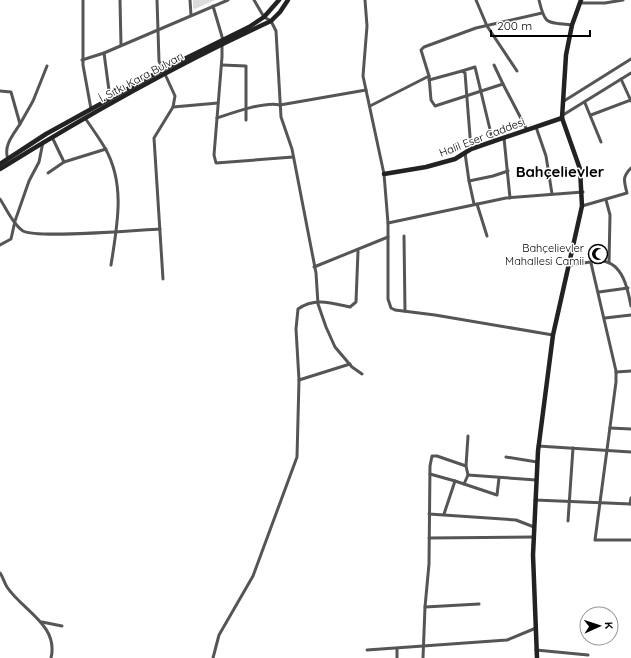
<svg xmlns="http://www.w3.org/2000/svg" width="631" height="658" font-family="Quicksand,sans-serif">
  <style>
    .green { fill: #dcdcdc }
    .lines { fill: none; stroke-linecap: round; stroke-linejoin: round }
    .street { stroke: #555; stroke-width: 3 }
    .secondary { stroke: #222; stroke-width: 4.5 }
    .labels { text-anchor: middle; dominant-baseline: central; stroke-width: 3; stroke-linejoin: round; paint-order: stroke }
    .street-label { font-size: 11px; fill: #000; stroke: #fff }
    .poi-label { font-size: 11px; fill: #000; stroke: #fff; text-anchor: end }
    .district-label { font-size: 15px; font-weight: bold; fill: #000; stroke: #fff }
  </style>
  <rect width="100%" height="100%" fill="#fff"/>
  <path class="green" d="M193,0H215L195,9L193,8Z"/>
  <g class="lines">
    <g class="street">
      <path d="M83,0V65L91,109"/>
      <path d="M120,0L121,45"/>
      <path d="M157,0L159,61L175,96L173,107L154,138L163,279"/>
      <path d="M190,0L191,15"/>
      <path d="M254,0L264,17L271,21L276,31L281,117L292,149L316,273L318,304L326,327L335,347L352,367L362,374"/>
      <path d="M365,0L367,26L363,76L384,174L388,223V299L391,308L395,310L435,315L553,335"/>
      <path d="M476,0L487,26L517,71"/>
      <path d="M539,0C545,26 547,22 572,25"/>
      <path d="M580,3H605L623,0"/>
      <path d="M213,6L223,40"/>
      <path d="M222,45V57L214,155L216,163L293,157"/>
      <path d="M104,53L110,98"/>
      <path d="M82,60L104,53L228,0"/>
      <path d="M222,65L246,66V120"/>
      <path d="M494,65L503,84"/>
      <path d="M462,71L475,67L493,142"/>
      <path d="M429,76L421,50L424,47L476,28L542,13"/>
      <path d="M621,79L631,101"/>
      <path d="M429,80L462,71L465,73L471,149"/>
      <path d="M0,91L11,92L20,124C13,135 3,146 8,159"/>
      <path d="M564,101L631,59"/>
      <path d="M585,103L601,142"/>
      <path d="M370,106L429,76L431,100L435,106L503,84L527,130"/>
      <path d="M173,107L218,103"/>
      <path d="M563,115L631,73"/>
      <path d="M591,115L631,100"/>
      <path d="M85,118C92,128 99,138 105,148C126,185 117,226 111,265"/>
      <path d="M217,118C232,113 265,101 280,105L366,90"/>
      <path d="M20,124L33,101L47,66"/>
      <path d="M536,127L546,156L552,194"/>
      <path d="M52,137L64,162L106,149"/>
      <path d="M504,138L510,198"/>
      <path d="M465,153L469,181L474,204"/>
      <path d="M48,173L64,162"/>
      <path d="M469,181L493,176L508,171"/>
      <path d="M0,199C6,208 13,225 23,231C38,239 138,230 160,229"/>
      <path d="M606,200L610,215L609,263"/>
      <path d="M477,204L487,236"/>
      <path d="M582,206L627,193C624,181 622,177 631,168"/>
      <path d="M388,223L506,198L583,192"/>
      <path d="M404,236L405,311"/>
      <path d="M0,245L11,239L15,221L29,181L39,162L43,142"/>
      <path d="M591,263L616,371V382L595,540H631"/>
      <path d="M570,265C580,264 592,261 602,261C623,263 628,290 631,306"/>
      <path d="M314,267L388,237"/>
      <path d="M599,292L628,288"/>
      <path d="M605,318L631,315"/>
      <path d="M616,372L631,371"/>
      <path d="M299,380L350,364"/>
      <path d="M610,428L631,429"/>
      <path d="M538,446L631,452"/>
      <path d="M506,457L537,462"/>
      <path d="M466,466L468,436"/>
      <path d="M430,474L455,481"/>
      <path d="M468,475L536,480"/>
      <path d="M464,484L497,495L499,478"/>
      <path d="M535,500L631,504"/>
      <path d="M630,504L631,498"/>
      <path d="M429,514L516,520L534,527"/>
      <path d="M568,521L573,448"/>
      <path d="M429,538L534,537"/>
      <path d="M0,573C3,577 4,582 7,587C22,610 59,625 51,658"/>
      <path d="M425,607L479,604"/>
      <path d="M42,622L62,626"/>
      <path d="M367,650L507,640L536,628"/>
      <path d="M536,650L588,655"/>
      <path d="M213,658L219,635L253,576L297,457L299,380L296,329L298,309C314,297 332,303 350,307L356,302L358,251"/>
      <path d="M397,658V649"/>
      <path d="M423,658L425,607L429,564L430,466L432,456H437L466,466L468,475L464,484L455,481L444,514"/>
    </g>
    <g class="secondary">
      <path d="M0,164L46,134L162,70L249,27L264,17L279,0"/>
      <path d="M0,169C87,115 177,64 271,21L280,12L288,0"/>
      <path d="M384,174L426,167L455,159L471,149L562,118"/>
      <path d="M537,658L533,555L538,451L553,335L582,206L580,169L562,118L566,55L572,25L581,0"/>
    </g>
  </g>
  <defs>
    <symbol id="mosque-ring" viewBox="-11 -11 22 22"><circle r="9.5" fill="#fff" stroke="#000" stroke-width="1.5"/><path d="M3.5-4.9A6 6 0 1 0 3.5 4.9A5 5 0 1 1 3.5-4.9Z" fill="#000"/></symbol>
  </defs>
  <g fill-rule="evenodd">
    <use href="#mosque-ring" x="587" y="243" width="22" height="22"/>
  </g>
  <g class="labels">
    <g class="street-label">
      <text transform="translate(141 77) rotate(-28)">İ. Sıtkı Kara Bulvarı</text>
      <text transform="translate(482 137) rotate(-21)">Halil Eser Caddesi</text>
    </g>
    <g class="poi-label">
      <text x="584" y="248">Bahçelievler<tspan x="584" dy="13">Mahallesi Camii</tspan></text>
    </g>
    <g class="district-label">
      <text x="560" y="171">Bahçelievler</text>
    </g>
  </g>
  <g transform="translate(599 626) rotate(87)"><circle r="19" fill="#ffffff" stroke="#999999"/>
  <path d="M0-3L7 15L0 10L-7 15Z" fill="#000000"/>
  <text y="-6" font-size="11" font-weight="bold" text-anchor="middle" fill="#000000">K</text>
  </g>
  <path d="M491 30v6h99v-6" fill="none" stroke="#000000" stroke-width="2"/>
  <text x="497" y="30" font-size="12" fill="#000000" stroke="#ffffff" stroke-width="3" paint-order="stroke">200 m</text>
</svg>
